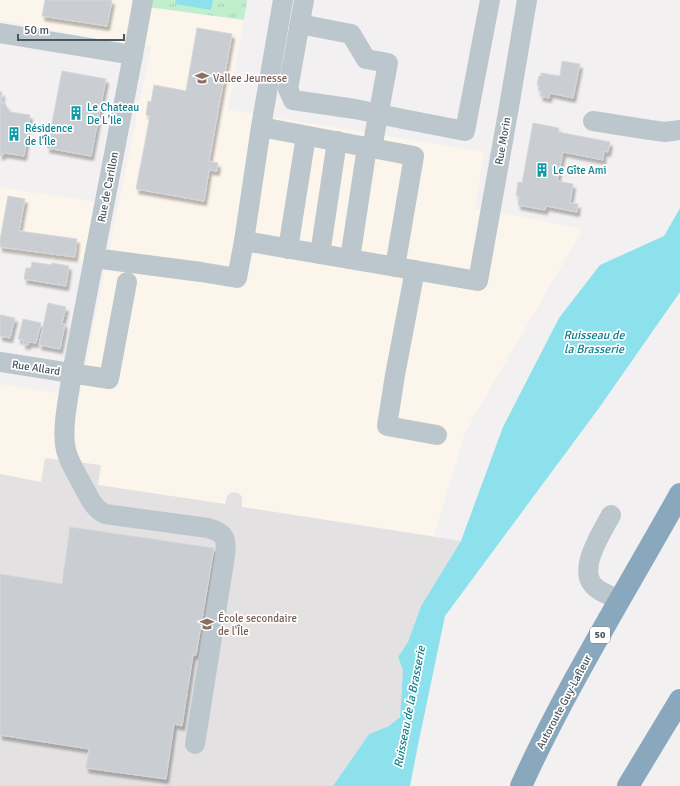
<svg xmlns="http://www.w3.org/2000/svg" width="680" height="786" font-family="Signika,sans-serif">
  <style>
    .commercial { fill: #fcf5eb }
    .education { fill: #e4e1e3 }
    .grass { fill: url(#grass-tufts) }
    .water { fill: #8de1ec }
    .building { fill: #caced3; stroke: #d4d7dc; filter: url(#shadow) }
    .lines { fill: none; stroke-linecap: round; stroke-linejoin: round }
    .minor { stroke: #bcc6cd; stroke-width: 20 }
    .highway { stroke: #89a8be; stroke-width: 22 }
    .labels { text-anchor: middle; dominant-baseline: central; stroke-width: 3.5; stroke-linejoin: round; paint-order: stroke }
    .shield { fill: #fff; stroke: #7f898e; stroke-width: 1 }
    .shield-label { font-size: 10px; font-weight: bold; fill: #48565e }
    .education-label { font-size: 11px; fill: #785e54; stroke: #fff; text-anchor: start }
    .culture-label { font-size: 11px; fill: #0d838f; stroke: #fff; text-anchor: start }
    .street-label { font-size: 11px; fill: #48565e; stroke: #fff }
    .water-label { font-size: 12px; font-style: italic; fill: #0f7f8c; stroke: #fff }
  </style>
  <defs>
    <pattern id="grass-tufts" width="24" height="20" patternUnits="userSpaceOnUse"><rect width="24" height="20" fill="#c0efcd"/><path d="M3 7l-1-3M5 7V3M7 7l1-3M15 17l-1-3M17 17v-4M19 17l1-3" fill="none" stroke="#a6cfb2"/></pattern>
    <filter id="shadow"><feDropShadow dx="2.5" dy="4.5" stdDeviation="1" flood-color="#0004"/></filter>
  </defs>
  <rect width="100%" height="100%" fill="#f3f0f1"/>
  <g class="commercial">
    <path d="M0,0H131L130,5L244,20L228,110L484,152L475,209L503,213L583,229L465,432L434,536L98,485L41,482L0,474V384L79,397L151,47L122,43L0,20Z"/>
    <path d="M0,187L95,202L84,263L0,251Z"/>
  </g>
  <path class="education" d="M45,458L101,465L98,485L225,504L227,496L230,493L235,492L240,494L242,498V507L461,541L421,606L408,642L398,657L403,670L400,717L389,726L369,734L333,786H0V474L41,482Z"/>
  <path class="grass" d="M143,0H247L244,20L141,6Z"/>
  <g class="water">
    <path d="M176,0H213L211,10L175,4Z"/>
    <path d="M680,208V292L599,408L445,616L418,745L410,786H333L369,734L389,726L400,717L403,670L398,657L408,642L421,606L461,541L503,427L559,318L600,265L664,236Z"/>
  </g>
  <g class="building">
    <path d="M45,0H112L107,26L42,16Z"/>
    <path d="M197,28L232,34L209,161L218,163L217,171L209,170L204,201L136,189L150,116L146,115L148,101L151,102L154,85L186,91Z"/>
    <path d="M562,61L580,64L573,98L550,93L549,98L540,96L541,91H538L539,86L537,85L539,76H541V73L560,76Z"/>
    <path d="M62,71L106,79L91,156L47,148Z"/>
    <path d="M0,92H2L1,103L5,104L10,112L30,115L24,156L5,153L0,156Z"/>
    <path d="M533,123L559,128L558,132L610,142L608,152L604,151L603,160L563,152L557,181L573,184L570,203L578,204L577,212L546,206L545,210L518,205L519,196H516L518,182L522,183Z"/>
    <path d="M8,196L25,199L19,231L77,239L75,257L0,247V240Z"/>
    <path d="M32,262L52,265V263L69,266L66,286L24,279L26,268H31Z"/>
    <path d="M48,303L66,307L62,323L65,324L60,349L39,345Z"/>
    <path d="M0,315L15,318L10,338L0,336Z"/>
    <path d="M23,319L41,323L36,343L29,342L28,345L23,344L24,340L18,339Z"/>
    <path d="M70,527L214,548L196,655H193L182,726L174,724L166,779L86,768L89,749L0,735V574L62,584Z"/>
  </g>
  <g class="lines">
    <g class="minor">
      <path d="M143,0L133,55L72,373C69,396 61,428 66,450C69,463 77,474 83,486C89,497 94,509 105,514L208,528C226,533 227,539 225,556L195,744"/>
      <path d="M304,0L288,89L293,100L355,109L403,119L465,131L490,0"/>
      <path d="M300,24L351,34L366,59L388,63L372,148"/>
      <path d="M0,33L133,55"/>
      <path d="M593,121L650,130L665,132L680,130"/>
      <path d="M261,127L283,0"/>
      <path d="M244,241L261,127L414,156L395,267"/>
      <path d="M288,249L306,136"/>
      <path d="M320,254L337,141"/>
      <path d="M94,258L201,272L237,278L244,241L478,281L509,107L527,0"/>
      <path d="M350,259L367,147"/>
      <path d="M415,270L395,375L387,426L437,435"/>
      <path d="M0,362L109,379L127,282"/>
      <path d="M611,515C602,532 578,568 593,585C599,592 611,596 620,600"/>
    </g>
    <g class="highway">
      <path d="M521,786C567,685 626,591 680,494"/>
      <path d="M628,786L680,700"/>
    </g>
  </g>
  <defs>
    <symbol id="school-bare" viewBox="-9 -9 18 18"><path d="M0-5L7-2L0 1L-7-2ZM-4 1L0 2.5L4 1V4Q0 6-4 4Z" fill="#8d6e63" stroke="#fff" stroke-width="2.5" paint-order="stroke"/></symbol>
    <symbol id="building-bare" viewBox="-9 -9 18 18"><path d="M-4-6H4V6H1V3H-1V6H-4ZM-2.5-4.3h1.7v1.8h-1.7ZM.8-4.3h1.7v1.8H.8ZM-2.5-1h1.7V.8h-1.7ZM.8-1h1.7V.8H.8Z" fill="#0f9aa8" stroke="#fff" stroke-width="2.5" paint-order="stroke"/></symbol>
  </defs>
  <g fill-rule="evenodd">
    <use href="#school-bare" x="192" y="68" width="20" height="20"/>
    <use href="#building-bare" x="66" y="103" width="20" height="20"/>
    <use href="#building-bare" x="4" y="124" width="20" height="20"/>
    <use href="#building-bare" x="532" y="160" width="20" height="20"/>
    <use href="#school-bare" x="197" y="614" width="20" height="20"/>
  </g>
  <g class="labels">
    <rect class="shield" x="590" y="627" width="20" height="16" rx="3"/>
    <g class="shield-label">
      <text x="600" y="635">50</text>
    </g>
    <g class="education-label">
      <text x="213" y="78">Vallee Jeunesse</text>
      <text x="218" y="618">École secondaire<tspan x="218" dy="13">de l'Île</tspan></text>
    </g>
    <g class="culture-label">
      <text x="87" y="107">Le Chateau<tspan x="87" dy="13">De L'Ile</tspan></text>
      <text x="25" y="128">Résidence<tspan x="25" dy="13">de l'Île</tspan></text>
      <text x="553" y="170">Le Gîte Ami</text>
    </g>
    <g class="street-label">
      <text transform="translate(503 141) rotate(-80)">Rue Morin</text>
      <text transform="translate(108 187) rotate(-79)">Rue de Carillon</text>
      <text transform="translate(36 368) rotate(9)">Rue Allard</text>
      <text transform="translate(564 702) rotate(-62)">Autoroute Guy-Lafleur</text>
    </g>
    <g class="water-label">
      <text x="594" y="335">Ruisseau de<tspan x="594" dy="14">la Brasserie</tspan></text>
      <text transform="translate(410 707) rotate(-79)">Ruisseau de la Brasserie</text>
    </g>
  </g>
  <path d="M18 34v6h106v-6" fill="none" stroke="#48565e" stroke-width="2"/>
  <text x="24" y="34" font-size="12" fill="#48565e" stroke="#ffffff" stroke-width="3" paint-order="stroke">50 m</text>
</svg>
